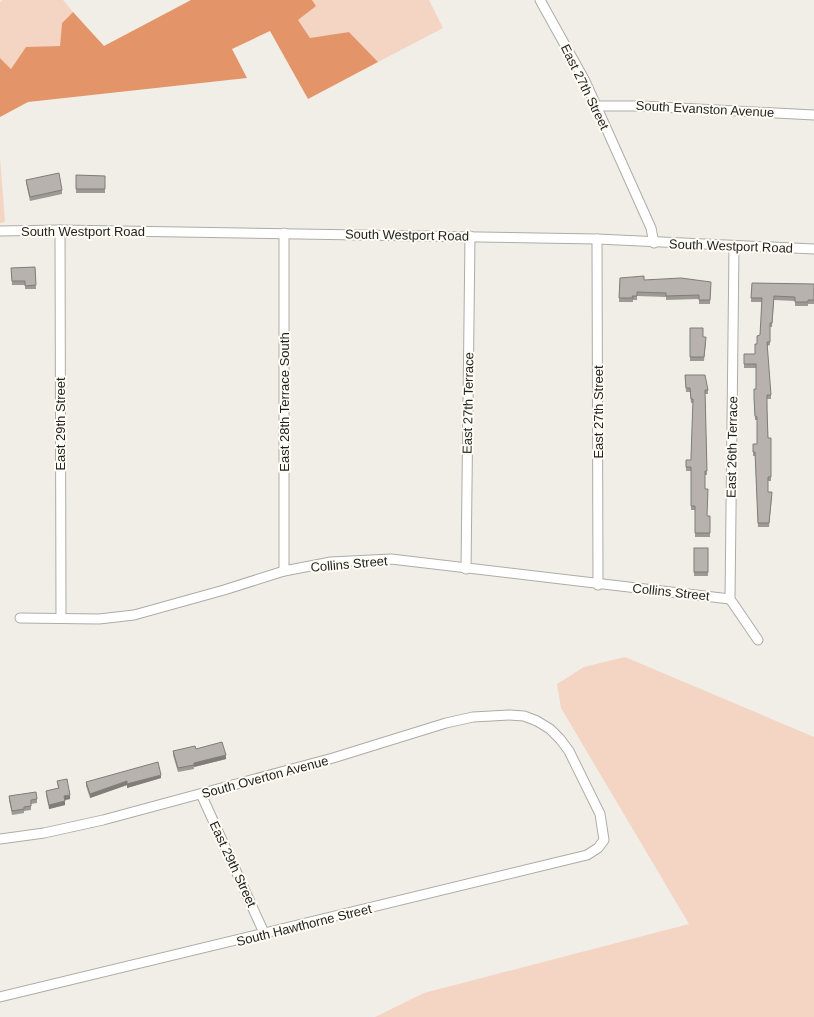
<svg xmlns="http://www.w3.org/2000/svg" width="814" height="1017" font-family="Arial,sans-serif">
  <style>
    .green { fill: #f4d4c3 }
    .forest { fill: #e39569 }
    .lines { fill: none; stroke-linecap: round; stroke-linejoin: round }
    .minor-casing { stroke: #aeaca6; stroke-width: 11 }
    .minor { stroke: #fff; stroke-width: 9 }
    .wall { fill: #9d9995 }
    .shaded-wall { fill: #807d79 }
    .building { fill: #b7b2ad; stroke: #807d79 }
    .labels { text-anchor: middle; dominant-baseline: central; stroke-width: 4; stroke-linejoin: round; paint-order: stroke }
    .street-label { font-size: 13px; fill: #201f1d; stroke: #fefcf5 }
  </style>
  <rect width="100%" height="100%" fill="#f1eee8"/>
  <g class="green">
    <path d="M2,0H63L73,12L62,23L60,46L26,48L11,69L0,58V2Z"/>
    <path d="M312,0H429L443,28L378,62L349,32L310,39L298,20L315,6Z"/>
    <path d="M0,157L5,222L0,223Z"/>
    <path d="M625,657L814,737V1017H375L424,993L689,924L561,708L557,684L584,667Z"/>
  </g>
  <path class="forest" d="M191,0H312L316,6L298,20L310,38L349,32L378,62L308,99L270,31L232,49L247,78L28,102L0,117V58L11,69L26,47L60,46L62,23L73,12L104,46Z"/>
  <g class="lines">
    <defs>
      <g id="minor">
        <path d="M540,0L585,81L651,228L654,243"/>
        <path d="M596,106H641L814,115"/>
        <path d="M60,230L61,618"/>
        <path d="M0,231L60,230L597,239L814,249"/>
        <path d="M284,233V571"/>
        <path d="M597,239L598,585"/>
        <path d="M734,247L730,599L758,640"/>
        <path d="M466,569L470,236"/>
        <path d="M20,618L99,619L134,615L224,590L284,571L331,562L391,559L730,599"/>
        <path d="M201,794L265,935"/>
        <path d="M0,839L44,833L103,820L333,758L446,723L473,717L509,715L524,716L537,721L550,729L560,739L569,751L600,814L604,840L598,848L587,855L0,997"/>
      </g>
    </defs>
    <use href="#minor" class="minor-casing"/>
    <use href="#minor" class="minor"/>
  </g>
  <g class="wall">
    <path d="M76,175L105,176V193H76Z"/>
    <path d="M26,180L62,190V194L30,201L26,183Z"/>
    <path d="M35,267L36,289H25V285H12L11,268Z"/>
    <path d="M620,278L711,286L710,304H699V299L666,300V297L637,296V300H633V302H619Z"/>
    <path d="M752,283L814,284V304H808V306H795V301L774,300L772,327H770V345L767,346L771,395V399H767L768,438L771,475V481H768V492L772,496L769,527H758L755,456H753V444H757V420H755L754,402L756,389V368H744V354H755L760,335L762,302H751Z"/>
    <path d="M690,328L703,337L706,341L704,361H690Z"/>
    <path d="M685,375L708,390V394H705L707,475H705V489L707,516H710V537H695V510H691V471H686V463L691,460V457L693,403H691L690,392H686Z"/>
    <rect x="694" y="548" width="14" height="28"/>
    <path d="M196,749L226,759L194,767V769L178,772L173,755V751Z"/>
    <path d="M161,778L127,788V785L90,798L86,786V782Z"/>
    <path d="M57,781L70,799L65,800V805L49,809L46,795V791L58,788Z"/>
    <path d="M9,796L37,799V803L31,804V810L24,811V813L12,815L9,800Z"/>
  </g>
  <g class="shaded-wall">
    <path d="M226,755V759L194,767V763Z"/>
    <path d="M161,775V778L127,788V784Z"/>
    <path d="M127,781V785L90,798V794Z"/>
    <path d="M70,795V799L64,800V796Z"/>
    <path d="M65,801V805L49,809V805Z"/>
  </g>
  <g class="building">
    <path d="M59,173L62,190L30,197L26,180Z"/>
    <path d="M76,175L105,176V189H76Z"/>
    <path d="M35,267L36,285L25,286V281H12L11,268Z"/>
    <path d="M644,276V280L681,278L711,282L710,300H699V295L666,296V293L637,292V296H632L633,298H619L620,278Z"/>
    <path d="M752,283L814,284V300H808V302H795V297L774,296L772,323H770V342H767L771,395H767V410L768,438H771V477H768V492H772L769,523H758L755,452H753V444H757V417L755,416L754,398V389H756V364H744V354H755V344H757V336L760,335L762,298H751Z"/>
    <path d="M690,328H703V337H706L704,357H690Z"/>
    <path d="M685,375H705L708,390H705L707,471H705V489H708L707,516H710V533H695V506H691V467H686V460H691V457L693,399H691L690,388H686Z"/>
    <rect x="694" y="548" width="14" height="24"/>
    <path d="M222,742L226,755L194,763V765L178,768L173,751L195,746L196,749Z"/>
    <path d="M158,762L161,775L127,784V781L90,794L86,782Z"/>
    <path d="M67,779L70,795L64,796L65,801L49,805L46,791L59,788L57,781Z"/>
    <path d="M36,792L37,799L31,800V806L24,807V809L12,811L9,796Z"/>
  </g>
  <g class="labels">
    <g class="street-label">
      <text transform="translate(585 87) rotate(64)">East 27th Street</text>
      <text transform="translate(705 109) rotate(3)">South Evanston Avenue</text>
      <text x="83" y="231">South Westport Road</text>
      <text transform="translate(407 235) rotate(1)">South Westport Road</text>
      <text transform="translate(731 246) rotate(2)">South Westport Road</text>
      <text transform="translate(284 402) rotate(-90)">East 28th Terrace South</text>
      <text transform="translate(468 403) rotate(-89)">East 27th Terrace</text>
      <text transform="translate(598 412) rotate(-90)">East 27th Street</text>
      <text transform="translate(60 424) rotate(-90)">East 29th Street</text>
      <text transform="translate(732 447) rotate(-89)">East 26th Terrace</text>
      <text transform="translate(349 564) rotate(-5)">Collins Street</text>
      <text transform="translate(671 592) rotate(6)">Collins Street</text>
      <text transform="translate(265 777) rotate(-15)">South Overton Avenue</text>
      <text transform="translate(233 864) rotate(65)">East 29th Street</text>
      <text transform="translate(304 925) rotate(-14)">South Hawthorne Street</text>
    </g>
  </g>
</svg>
